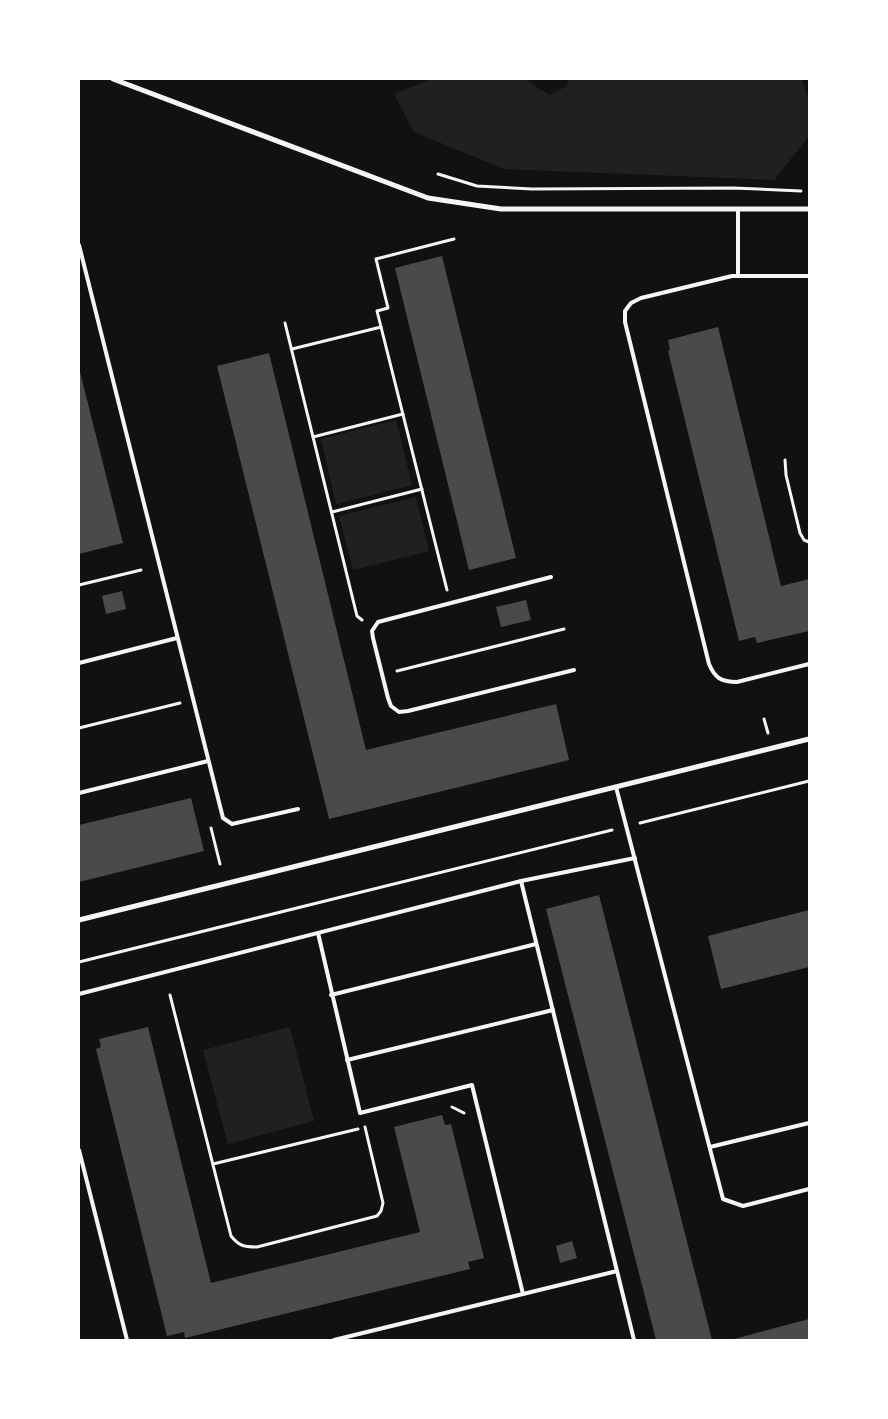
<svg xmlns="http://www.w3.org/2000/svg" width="888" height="1419" font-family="'Open Sans',sans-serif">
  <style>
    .green { fill: #202020 }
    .building { fill: #4a4a4a }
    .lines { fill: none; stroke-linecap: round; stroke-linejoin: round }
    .path { stroke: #f5f5f5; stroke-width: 3 }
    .service { stroke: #f5f5f5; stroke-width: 4 }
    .minor { stroke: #f5f5f5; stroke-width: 5 }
  </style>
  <rect width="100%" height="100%" fill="#111"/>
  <g class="green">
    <path d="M431,79H525L549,95L567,86L568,79H802L809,103V136L774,180L504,169L414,132L394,94Z"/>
    <path d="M396,420L412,485L336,504L321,439Z"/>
    <path d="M416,497L429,551L353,570L339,516Z"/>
    <path d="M290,1027L314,1121L228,1144L203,1050Z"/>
  </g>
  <g class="building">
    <path d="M442,256L516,558L469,570L395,268Z"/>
    <path d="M718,327L781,586L809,579V631L757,643L755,637L739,641L668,351L670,350L668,340Z"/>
    <path d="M269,353L366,750L556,704L569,760L329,819L217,366Z"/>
    <path d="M79,368L123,543L79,554Z"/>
    <path d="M122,591L126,609L106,614L102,596Z"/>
    <path d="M526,600L531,620L501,627L496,607Z"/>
    <path d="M191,798L204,851L79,882V825Z"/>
    <path d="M599,895L712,1340H656L546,909Z"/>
    <path d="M809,910V967L721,989L708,936Z"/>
    <path d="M148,1027L211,1283L420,1232L394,1127L442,1115L445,1125L451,1124L484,1258L468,1262L470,1269L185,1338L184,1332L167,1336L96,1049L101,1047L99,1039Z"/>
    <path d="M572,1241L577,1258L560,1263L556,1246Z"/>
    <path d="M809,1319V1340H730Z"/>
  </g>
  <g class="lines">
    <g class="path">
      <path d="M438,174L477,186L532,189L733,188L801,191"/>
      <path d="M285,323L357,616L362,620"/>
      <path d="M292,349L381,327"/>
      <path d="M313,437L403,414"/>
      <path d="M785,460L786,475L800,533L804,540L809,542"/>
      <path d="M332,512L422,489"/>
      <path d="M79,585L141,570"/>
      <path d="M447,590L377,311L388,308L376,259L454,239"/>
      <path d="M397,671L564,629"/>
      <path d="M764,719L768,733"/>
      <path d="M79,728L180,703"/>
      <path d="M640,823L809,781"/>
      <path d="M211,828L220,864"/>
      <path d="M79,962L612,830"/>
      <path d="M170,995L231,1236C239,1246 244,1247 257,1247L377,1216L381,1211L383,1203L365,1127"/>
      <path d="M452,1107L464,1113"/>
      <path d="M213,1164L358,1129"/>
    </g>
    <g class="service">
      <path d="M738,210V276"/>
      <path d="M79,245L223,818L232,824L298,809"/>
      <path d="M809,276H732L641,298L631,303L625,311V322L709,664C715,678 721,682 737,682L809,664"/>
      <path d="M551,577L378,622L372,631L373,638L388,698L391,706L399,712L408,711L574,670"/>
      <path d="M79,663L177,638"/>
      <path d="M616,787L723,1199L743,1206L809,1189"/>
      <path d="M79,793L208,761"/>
      <path d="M521,881L634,1340"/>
      <path d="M318,933L360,1113L472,1085L523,1294L334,1340"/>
      <path d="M79,994L521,881L635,858"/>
      <path d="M331,995L536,944"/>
      <path d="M347,1060L553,1010"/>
      <path d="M710,1147L809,1123"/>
      <path d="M79,1150L127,1340"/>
      <path d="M523,1294L617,1271"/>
    </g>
    <g class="minor">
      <path d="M113,79L428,198L501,209H809"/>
      <path d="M79,920L809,739"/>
    </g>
  </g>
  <rect width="888" height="1419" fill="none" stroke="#ffffff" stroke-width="160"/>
</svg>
